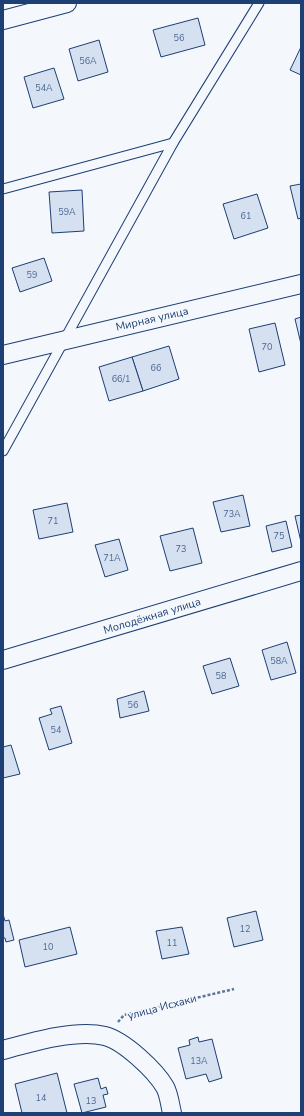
<svg xmlns="http://www.w3.org/2000/svg" width="304" height="1116" font-family="'Nunito Sans',sans-serif">
  <style>
    .building { fill: #d5e0f0; stroke: #1d3f73 }
    .lines { fill: none; stroke-linecap: round; stroke-linejoin: round }
    .lane-casing { stroke: #1d3f73; stroke-width: 11 }
    .street-casing { stroke: #1d3f73; stroke-width: 20 }
    .path { stroke: #5e769c; stroke-width: 2.5; stroke-dasharray: 3 2; stroke-linecap: butt }
    .lane { stroke: #f4f7fb; stroke-width: 9 }
    .street { stroke: #f4f7fb; stroke-width: 18 }
    .labels { text-anchor: middle; dominant-baseline: central; stroke-width: 3; stroke-linejoin: round; paint-order: stroke }
    .number-label { font-size: 9px; fill: #4b6792 }
    .street-label { font-size: 11px; fill: #1d3f73; stroke: #f4f7fb }
  </style>
  <rect width="100%" height="100%" fill="#f4f7fb"/>
  <g class="building">
    <path d="M198,18L205,45L161,57L153,30Z"/>
    <path d="M99,40L108,72L78,81L69,49Z"/>
    <path d="M301,47V75L290,70Z"/>
    <path d="M54,68L64,99L33,108L24,77Z"/>
    <path d="M301,184V218L298,219L290,186Z"/>
    <path d="M82,190L84,231L52,233L49,192Z"/>
    <path d="M257,194L268,228L234,239L223,204Z"/>
    <path d="M44,258L52,281L20,292L12,268Z"/>
    <path d="M301,317V344L295,319Z"/>
    <path d="M275,323L285,365L259,372L249,329Z"/>
    <path d="M169,346L179,379L143,391L132,357Z"/>
    <path d="M132,357L143,391L109,401L99,367Z"/>
    <path d="M243,495L250,526L221,532L213,502Z"/>
    <path d="M67,503L73,532L39,539L33,510Z"/>
    <path d="M301,515V542L295,516Z"/>
    <path d="M286,521L292,547L272,552L266,526Z"/>
    <path d="M193,528L202,563L170,571L160,536Z"/>
    <path d="M119,539L128,570L105,577L95,545Z"/>
    <path d="M287,642L296,673L271,680L262,650Z"/>
    <path d="M230,658L239,686L212,694L203,666Z"/>
    <path d="M144,691L149,711L120,718L117,699Z"/>
    <path d="M61,706L72,743L49,750L39,718L52,714L50,709Z"/>
    <path d="M11,745L20,774L3,778V747Z"/>
    <path d="M256,911L263,940L234,947L227,918Z"/>
    <path d="M3,914L5,921L9,920L14,940L6,942L5,938H3Z"/>
    <path d="M70,927L77,954L25,967L19,940Z"/>
    <path d="M182,927L189,954L162,959L156,931Z"/>
    <path d="M198,1037L199,1042L212,1039L222,1078L209,1082L206,1074L186,1079L178,1048L190,1045L189,1040Z"/>
    <path d="M57,1073L67,1113H22L15,1084Z"/>
    <path d="M98,1078L101,1089L106,1087L108,1094L103,1095L106,1107L82,1113L74,1084Z"/>
  </g>
  <g class="lines">
    <defs>
      <g id="lane">
        <path d="M3,189L173,143"/>
        <path d="M3,451L173,143L259,3"/>
      </g>
      <g id="street">
        <path d="M3,20L67,3"/>
        <path d="M3,355L301,284"/>
        <path d="M3,660L301,571"/>
        <path d="M3,1050C32,1042 76,1029 105,1036C124,1041 155,1070 165,1087C169,1094 170,1105 172,1113"/>
      </g>
    </defs>
    <use href="#lane" class="lane-casing"/>
    <use href="#street" class="street-casing"/>
    <path class="path" d="M118,1022L124,1015L234,989"/>
    <use href="#lane" class="lane"/>
    <use href="#street" class="street"/>
  </g>
  <g class="labels">
    <g class="number-label">
      <text x="179" y="38">56</text>
      <text x="88" y="61">56А</text>
      <text x="44" y="88">54А</text>
      <text x="67" y="212">59А</text>
      <text x="246" y="216">61</text>
      <text x="32" y="275">59</text>
      <text x="267" y="347">70</text>
      <text x="156" y="368">66</text>
      <text x="121" y="379">66/1</text>
      <text x="232" y="514">73А</text>
      <text x="53" y="521">71</text>
      <text x="279" y="536">75</text>
      <text x="181" y="549">73</text>
      <text x="112" y="558">71А</text>
      <text x="279" y="661">58А</text>
      <text x="221" y="676">58</text>
      <text x="133" y="705">56</text>
      <text x="56" y="730">54</text>
      <text x="245" y="929">12</text>
      <text x="172" y="943">11</text>
      <text x="48" y="947">10</text>
      <text x="199" y="1061">13А</text>
      <text x="41" y="1098">14</text>
      <text x="91" y="1101">13</text>
    </g>
    <g class="street-label">
      <text transform="translate(152 319) rotate(-13)">Мирная улица</text>
      <text transform="translate(152 616) rotate(-17)">Молодёжная улица</text>
      <text transform="translate(162 1007) rotate(-15)">улица Исхаки</text>
    </g>
  </g>
  <rect width="304" height="1116" fill="none" stroke="#1d3f73" stroke-width="8"/>
</svg>
